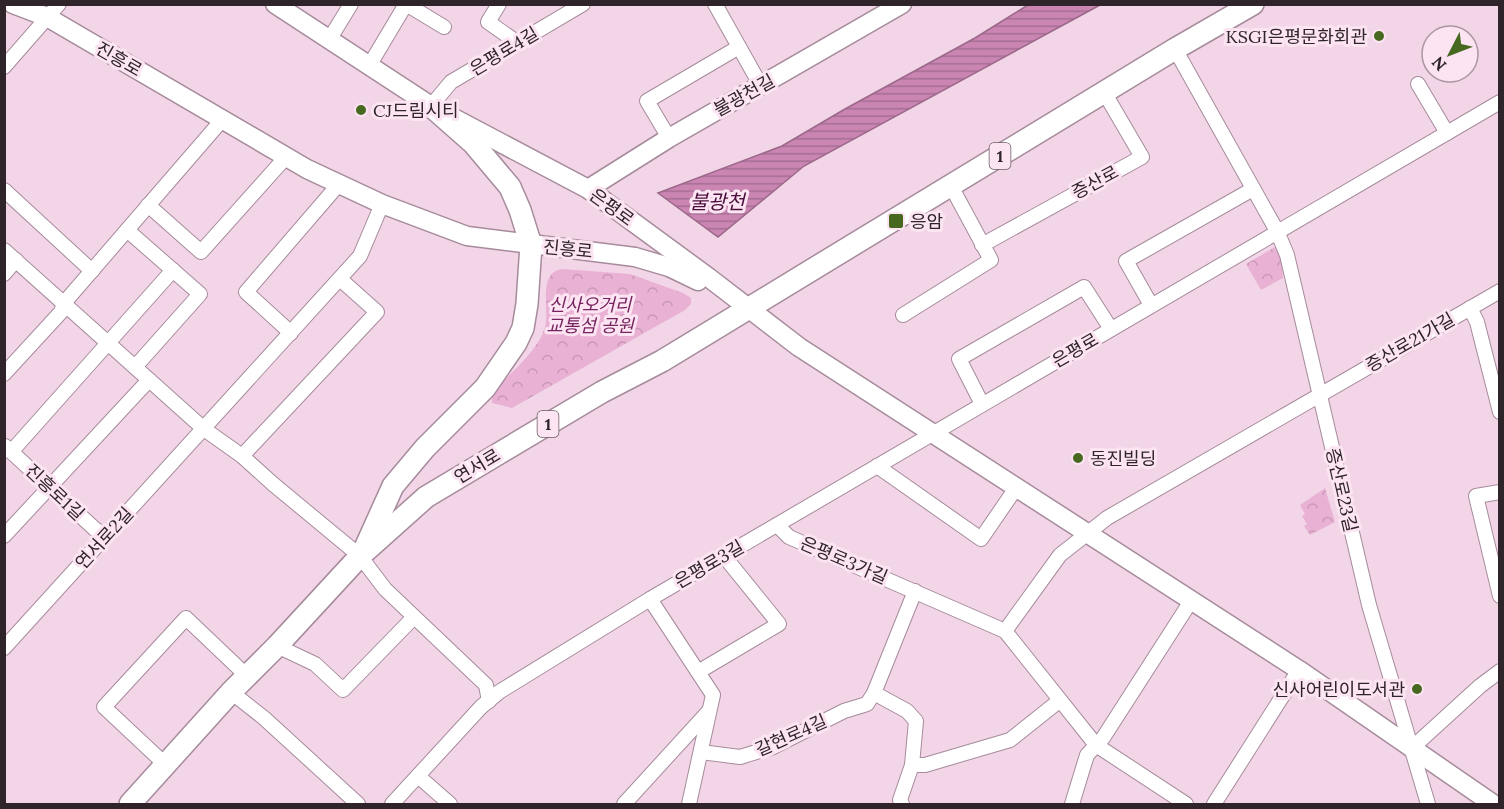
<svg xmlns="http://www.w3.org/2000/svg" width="1504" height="809" font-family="Lora,'Noto Sans KR',serif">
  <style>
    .park { fill: url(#park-crowns) }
    .water { fill: url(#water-rules); stroke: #9c688a; stroke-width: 1.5 }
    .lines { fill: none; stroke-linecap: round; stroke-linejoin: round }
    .street-casing { stroke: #a68b9c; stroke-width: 16 }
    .secondary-casing { stroke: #a68b9c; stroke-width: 21 }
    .primary-casing { stroke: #a68b9c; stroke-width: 24 }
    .street { stroke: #fff; stroke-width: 14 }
    .secondary { stroke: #fff; stroke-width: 18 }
    .primary { stroke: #fff; stroke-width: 21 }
    .poi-dot { fill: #46681f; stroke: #fce4f2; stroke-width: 2 }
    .labels { text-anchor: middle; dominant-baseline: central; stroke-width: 6; stroke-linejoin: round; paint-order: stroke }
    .shield { fill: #fce4f2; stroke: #6c5e66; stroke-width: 1.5 }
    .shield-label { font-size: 16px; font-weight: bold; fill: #2e242a }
    .poi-label { font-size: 18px; fill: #2e242a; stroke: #fce4f2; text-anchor: start }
    .street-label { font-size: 18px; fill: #2e242a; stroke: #fce4f2 }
    .park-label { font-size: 18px; font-style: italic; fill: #75235e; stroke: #fce4f2 }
    .water-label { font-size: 20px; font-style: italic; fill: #4b0d3b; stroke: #fce4f2 }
  </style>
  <defs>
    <pattern id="park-crowns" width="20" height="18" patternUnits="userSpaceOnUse" patternTransform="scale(1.5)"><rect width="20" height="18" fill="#e9b1d4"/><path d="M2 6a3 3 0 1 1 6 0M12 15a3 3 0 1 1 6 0" fill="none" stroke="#c898b6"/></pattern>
    <pattern id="water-rules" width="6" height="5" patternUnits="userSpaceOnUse" patternTransform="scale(1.5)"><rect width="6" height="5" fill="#cb85b3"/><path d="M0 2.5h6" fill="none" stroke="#a56d92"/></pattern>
  </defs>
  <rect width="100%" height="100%" fill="#f2d5e7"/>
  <g class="park">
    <path d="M1275,247L1282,260L1283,278L1261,290L1246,264Z"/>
    <path d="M562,269L630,274L683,293L691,298V304L685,310L512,408L492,403V392C508,376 539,350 545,327C550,309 537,273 562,269Z"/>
    <path d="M1325,488L1335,522L1310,535L1304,526L1307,524L1302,516L1305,514L1300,505Z"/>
  </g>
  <path class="water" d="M1028,5H1100L804,166L718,237L658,193L782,146L845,109L975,38Z"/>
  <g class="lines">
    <defs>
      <g id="street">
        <path d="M406,4L444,27"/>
        <path d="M499,4L488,22L518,43"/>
        <path d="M715,4L761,86"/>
        <path d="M329,40L351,4"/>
        <path d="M1175,49L1277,231L1287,255L1369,605L1428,804"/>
        <path d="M369,66L406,4"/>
        <path d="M4,67L59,4"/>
        <path d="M1418,84L1447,133"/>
        <path d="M431,106L451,82L583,4"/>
        <path d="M669,138L647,101L739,47"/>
        <path d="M4,190L92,271"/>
        <path d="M148,205L201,252L286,157"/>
        <path d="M127,230L200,294L135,367"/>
        <path d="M982,245L1142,157L1104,92"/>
        <path d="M4,250L204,429L242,456L273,484L360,556L385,589L486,685L489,701"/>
        <path d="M4,274L16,260"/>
        <path d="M1151,305L1126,261L1253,189"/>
        <path d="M1470,308L1477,322L1500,412"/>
        <path d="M903,315L991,260L951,186"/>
        <path d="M291,333L246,292L339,184"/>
        <path d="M4,374L61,312L64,303L222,120"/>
        <path d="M982,404L959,359L1084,287L1111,329"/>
        <path d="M5,446L97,531L108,533"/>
        <path d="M11,452L173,270"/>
        <path d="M242,456L377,312L340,279"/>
        <path d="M877,466L981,539L1016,488"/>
        <path d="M1500,492L1476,496L1500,596"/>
        <path d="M777,525L789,537L1005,631L1096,745L1186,804"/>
        <path d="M4,536L149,380"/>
        <path d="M650,599L713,695L689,804"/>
        <path d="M1005,631L1060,555L1107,518L1500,291"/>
        <path d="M277,646L315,664L343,690L414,617"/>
        <path d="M4,648L360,256L382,204"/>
        <path d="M698,672L779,624L724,556"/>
        <path d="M231,692L264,718L358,804"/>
        <path d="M874,693L907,711L916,721L912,765L900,800L902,804"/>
        <path d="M1412,748L1480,686L1500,671"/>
        <path d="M701,752L740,757L773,747L844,711L867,704L874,693L915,591"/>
        <path d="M166,765L104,707L186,618L247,676"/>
        <path d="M912,765H925L1010,740L1059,701"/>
        <path d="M418,776L450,804"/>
        <path d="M392,804L481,707L499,692L650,599L1500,102"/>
        <path d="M624,804L709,711"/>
        <path d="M1072,804L1087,755L1103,738L1191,601"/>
        <path d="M1214,804L1299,670"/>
      </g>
      <g id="secondary">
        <path d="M13,4L47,17L307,169L382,204L467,236L635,257L669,267L698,281"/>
        <path d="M275,4L431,106L588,189L708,277L799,347L1299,670L1493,804"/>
        <path d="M588,189L669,138L902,4"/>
      </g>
      <g id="primary">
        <path d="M365,548L393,486L425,448L485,388L516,343L523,328L527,304L531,245L520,210L510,187L473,143L431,106"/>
        <path d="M130,804L231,692L277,646L360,556L426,497L602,392L662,361L1175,49L1253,4"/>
      </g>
    </defs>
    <use href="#street" class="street-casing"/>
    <use href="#secondary" class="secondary-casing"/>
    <use href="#primary" class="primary-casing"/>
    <use href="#street" class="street"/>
    <use href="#secondary" class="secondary"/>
    <use href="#primary" class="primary"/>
  </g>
  <g class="poi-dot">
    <circle cx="1379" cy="36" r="6"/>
    <circle cx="361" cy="110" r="6"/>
    <rect x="888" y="213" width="16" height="16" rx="3"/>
    <circle cx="1078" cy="458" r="6"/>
    <circle cx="1417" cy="689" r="6"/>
  </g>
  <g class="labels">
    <g class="shield">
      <rect x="989.5" y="143" width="21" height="26" rx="4.5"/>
      <rect x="537.5" y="411" width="21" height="26" rx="4.5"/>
    </g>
    <g class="shield-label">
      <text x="1000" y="156">1</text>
      <text x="548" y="424">1</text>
    </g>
    <g class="poi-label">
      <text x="1367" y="36" text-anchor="end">KSGI은평문화회관</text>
      <text x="373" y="110">CJ드림시티</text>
      <text x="910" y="221">응암</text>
      <text x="1090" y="458">동진빌딩</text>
      <text x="1405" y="689" text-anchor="end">신사어린이도서관</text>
    </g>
    <g class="street-label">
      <text transform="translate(504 51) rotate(-31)">은평로4길</text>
      <text transform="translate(119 59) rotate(30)">진흥로</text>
      <text transform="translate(744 95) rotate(-29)">불광천길</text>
      <text transform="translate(1095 182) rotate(-28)">증산로</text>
      <text transform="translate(612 207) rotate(36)">은평로</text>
      <text transform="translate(568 249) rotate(6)">진흥로</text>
      <text transform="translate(1410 342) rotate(-30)">증산로21가길</text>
      <text transform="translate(1075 350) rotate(-30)">은평로</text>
      <text transform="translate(477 466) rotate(-31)">연서로</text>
      <text transform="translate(1342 490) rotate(77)">증산로23길</text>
      <text transform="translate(55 492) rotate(43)">진흥로1길</text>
      <text transform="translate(104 538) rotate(-48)">연서로2길</text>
      <text transform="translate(844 560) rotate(23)">은평로3가길</text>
      <text transform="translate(709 564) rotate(-30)">은평로3길</text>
      <text transform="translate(791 735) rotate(-24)">갈현로4길</text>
    </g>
    <g class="park-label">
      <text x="590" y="304">신사오거리<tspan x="590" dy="21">교통섬 공원</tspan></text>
    </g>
    <g class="water-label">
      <text x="717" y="201">불광천</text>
    </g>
  </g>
  <rect width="1504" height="809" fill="none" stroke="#2e242a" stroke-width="12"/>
  <g transform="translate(1450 54) rotate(228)"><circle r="28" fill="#fce4f2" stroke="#aa97a2" stroke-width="1.5"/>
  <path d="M0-4.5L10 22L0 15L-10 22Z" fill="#46681f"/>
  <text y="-9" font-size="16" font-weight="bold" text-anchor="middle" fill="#2e242a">N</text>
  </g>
</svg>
